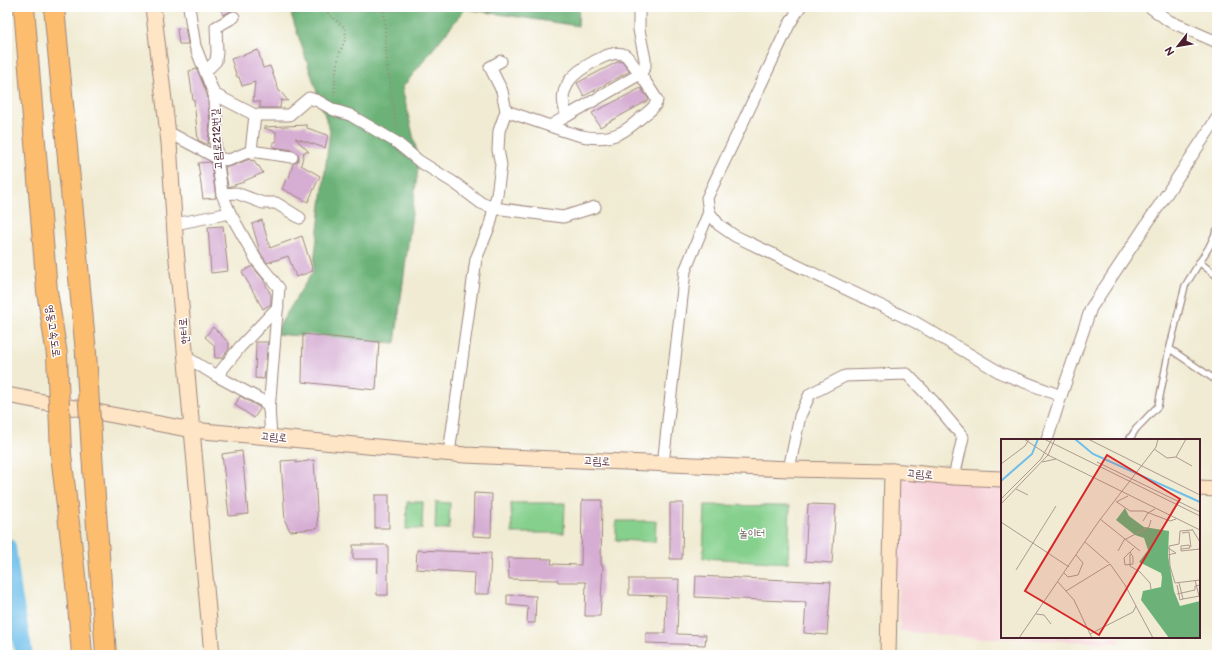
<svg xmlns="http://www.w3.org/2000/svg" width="1224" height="662" font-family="'Balsamiq Sans','Poor Story',sans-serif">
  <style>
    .built { fill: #f6cfd7 }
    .green { fill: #86d08d; stroke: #68785c }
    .forest { fill: #6cb278; stroke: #5b6852 }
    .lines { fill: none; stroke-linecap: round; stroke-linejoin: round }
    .river { stroke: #6fbfea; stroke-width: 18 }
    .building { fill: #d6add3 }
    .lane-casing { stroke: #9d857e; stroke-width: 8 }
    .street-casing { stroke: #9d857e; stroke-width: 13 }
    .secondary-casing { stroke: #9d857e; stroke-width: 17 }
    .highway-casing { stroke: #9d857e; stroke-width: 22 }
    .path { stroke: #9d857e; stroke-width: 2; stroke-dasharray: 1 3; stroke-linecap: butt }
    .lane { stroke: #fff; stroke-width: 5.5 }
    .street { stroke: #fff; stroke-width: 11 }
    .secondary { stroke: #fee5c5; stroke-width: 15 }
    .highway { stroke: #fcbd6e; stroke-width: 20 }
    .highway-bridge-casing { stroke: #9d857e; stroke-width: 22; stroke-linecap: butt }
    .highway-bridge { stroke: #fcbd6e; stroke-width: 20 }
    .labels { text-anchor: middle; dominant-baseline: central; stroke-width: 3; stroke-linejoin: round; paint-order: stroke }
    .street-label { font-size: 11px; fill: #4a1f2b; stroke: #fff }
    .park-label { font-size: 11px; fill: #5f5d4d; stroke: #fff }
    .inset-river { fill: none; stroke: #6fbfea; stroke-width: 2 }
    .inset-road { fill: none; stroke: #ae998f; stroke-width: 1 }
    .view { fill: #d62828; fill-opacity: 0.15; stroke: #d62828; stroke-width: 2 }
    .inset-edge { fill: none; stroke: #4a1f2b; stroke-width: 2 }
  </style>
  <rect width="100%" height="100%" fill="#fff"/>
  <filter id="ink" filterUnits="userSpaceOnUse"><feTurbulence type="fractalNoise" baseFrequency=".025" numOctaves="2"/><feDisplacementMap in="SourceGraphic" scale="8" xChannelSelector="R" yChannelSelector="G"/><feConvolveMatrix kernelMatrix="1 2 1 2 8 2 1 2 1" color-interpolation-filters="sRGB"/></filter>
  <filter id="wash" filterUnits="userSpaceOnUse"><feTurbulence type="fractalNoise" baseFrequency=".012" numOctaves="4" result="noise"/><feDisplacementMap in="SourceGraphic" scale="16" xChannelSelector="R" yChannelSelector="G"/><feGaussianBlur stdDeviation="0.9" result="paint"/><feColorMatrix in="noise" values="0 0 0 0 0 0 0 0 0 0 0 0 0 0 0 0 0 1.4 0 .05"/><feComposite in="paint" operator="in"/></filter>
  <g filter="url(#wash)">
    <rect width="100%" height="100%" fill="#f0ebd2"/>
    <path class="built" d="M892,471L1002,479V637H1119V643L963,637L900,631Z"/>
    <g class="green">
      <path d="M407,502H423L422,529H406Z"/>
      <path d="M436,502L450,503L449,529H435Z"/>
      <path d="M511,503H565L564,533H512Z"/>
      <path d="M705,505L790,506L788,563L703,558Z"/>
      <path d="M616,521H656L655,542L616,540Z"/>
    </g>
    <path class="forest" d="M287,7H579L578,26L465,9L402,88L419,161L395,343L274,334L313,271L330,131L290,11Z"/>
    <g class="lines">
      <path class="river" d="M7,547L13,595L24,655"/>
    </g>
    <g id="blocks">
      <g class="building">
        <path d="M220,7H232L233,10L223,15Z"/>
        <path d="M185,28L188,44H179L177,29Z"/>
        <path d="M258,50L263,68L270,66L279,91L281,92L288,101L281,100L280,108H260V102L253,101L255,82L242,86L239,77H237L231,59Z"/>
        <path d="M619,61L622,62L630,71L584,96L577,83Z"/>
        <path d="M197,69L207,94L210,121L208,144H206L198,140L194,100H193L189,71Z"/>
        <path d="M641,88L649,100L600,127L592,113Z"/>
        <path d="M307,125V128L328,135L325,148L295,138L309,152H304L301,165L320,176L308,202L282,189L287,177L289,178L293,164L298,161L299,158L298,154L293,150L273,147V142H276V132L264,128V127Z"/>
        <path d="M250,159L251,161L254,160L257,166H259L263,173L244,181V182L228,187L225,167L232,166Z"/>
        <path d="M210,162L211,163L216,198L203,199L198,163Z"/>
        <path d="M262,220L270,248L302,236L313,271L296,277L288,256L267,263L260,252L252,224Z"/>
        <path d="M223,226L228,271L211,273L208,227Z"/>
        <path d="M252,266L263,279L271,295V304L263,309L242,272Z"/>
        <path d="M213,327L229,343V349L222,358H215L214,345L205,337Z"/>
        <path d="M303,334L379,342L376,390L302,382Z"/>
        <path d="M256,342H268L264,379L255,378Z"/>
        <path d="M240,396L259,407L260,409L254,418L235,405Z"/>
        <path d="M242,451L248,514L229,516L222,454Z"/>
        <path d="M296,460V463L314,460L318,527L314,529L290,531L285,521L281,461Z"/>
        <path d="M474,493L492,494L491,537L473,536Z"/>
        <rect x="375" y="495" width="14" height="33"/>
        <path d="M582,500H602L601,565H603L600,616H585L586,582H558V580L509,579L508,558L552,559L551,564L581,565Z"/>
        <path d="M670,503H683L682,559H670Z"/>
        <path d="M808,504L836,505L832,563L805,561Z"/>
        <path d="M353,545H388V595H377L378,559H353Z"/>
        <path d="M417,550L491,553L489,594H474L475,573L416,569Z"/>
        <path d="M696,576L831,582L827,635L804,633L806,602L695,597Z"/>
        <path d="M629,579H679L677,634L706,635L705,645L646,643V633H665L666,596L629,595Z"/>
        <path d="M507,595L536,596L535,623H527L528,607L507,605Z"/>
      </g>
    </g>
  </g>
  <g filter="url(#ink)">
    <use href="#blocks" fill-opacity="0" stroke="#9d857e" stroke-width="1"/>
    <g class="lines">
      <defs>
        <g id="lane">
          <path d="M1199,262L1217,276"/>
          <path d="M1170,349L1217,381"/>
          <path d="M1129,440L1136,429L1158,406L1168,355L1185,286L1209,247L1217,230"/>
        </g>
        <g id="street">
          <path d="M189,7L195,46L214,94L217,121L215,142L222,194L230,213L257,261L279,288L269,410"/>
          <path d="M800,7L789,25L707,198L709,212L719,225L735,236L915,322L1001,373L1061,396L1047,440"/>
          <path d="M1150,7L1169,21L1217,42"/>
          <path d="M206,71L216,61L217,52L216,27L234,17"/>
          <path d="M214,94L255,115L251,151"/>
          <path d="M506,111L550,126L567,116C564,108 562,100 564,92C565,89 568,84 569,81C577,70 612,47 625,55C630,58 653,93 657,100C656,107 648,112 643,116C636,122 629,129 620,133C598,144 572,134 550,126"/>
          <path d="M255,115H289L309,98L318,101L334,110L350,115L396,142L419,161L456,184L481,203L494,208L563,217L595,207"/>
          <path d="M567,116L640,74L645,67V59L639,30V7"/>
          <path d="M168,132L217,158L229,160L251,151L292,157"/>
          <path d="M222,194L236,193L263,203H276L300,218"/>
          <path d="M175,224L230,213"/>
          <path d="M186,357L217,376L263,401L269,408L271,437"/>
          <path d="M217,376L240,347L278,307"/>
          <path d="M1061,396L1091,308L1217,118"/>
          <path d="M449,453L476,259L490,225L497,195L501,165L498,150L499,131L506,111L502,91L490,67L501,61"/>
          <path d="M663,464L685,271L709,212"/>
          <path d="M789,469L800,416L810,394L845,376L907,374L933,401L963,437L954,477"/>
        </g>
        <g id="secondary">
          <path d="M153,7L169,143L176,249L212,655"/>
          <path d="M7,395L192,430L465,455L789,469L892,471L954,477L1002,479"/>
          <path d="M1199,488L1217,489"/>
          <path d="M888,655L892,471"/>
        </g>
        <g id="highway">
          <path d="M24,7L47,291L57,355"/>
          <path d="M54,7L86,353"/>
          <path d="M61,454L77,593L82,655"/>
          <path d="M92,454L106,655"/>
        </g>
      </defs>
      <use href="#lane" class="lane-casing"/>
      <use href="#street" class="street-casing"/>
      <use href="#secondary" class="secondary-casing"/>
      <use href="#highway" class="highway-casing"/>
      <g class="path">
        <path d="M322,7L333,18L345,28L346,37L339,55L335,76L334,98"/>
        <path d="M384,7L386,56L397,131"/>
      </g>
      <use href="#lane" class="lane"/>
      <use href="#street" class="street"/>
      <use href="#secondary" class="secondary"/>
      <use href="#highway" class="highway"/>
      <defs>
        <g id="highway-bridge">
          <path d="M86,353L92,454"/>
          <path d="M57,355L61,454"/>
        </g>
      </defs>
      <use href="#highway-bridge" class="highway-bridge-casing"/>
      <use href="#highway-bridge" class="highway-bridge"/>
    </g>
  </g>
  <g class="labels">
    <g class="street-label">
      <text transform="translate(217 139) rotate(-93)">고림로212번길</text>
      <text transform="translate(53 331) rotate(82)">영동고속도로</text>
      <text transform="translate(184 331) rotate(-95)">한터로</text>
      <text transform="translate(274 437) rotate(5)">고림로</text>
      <text transform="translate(597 461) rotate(3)">고림로</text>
      <text transform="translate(920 474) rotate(5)">고림로</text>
    </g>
    <g class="park-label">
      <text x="752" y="533">놀이터</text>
    </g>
  </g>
  <g transform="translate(1001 439)">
    <rect width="199" height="199" fill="#f0ebd2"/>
    <path d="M124,69L128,77L143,88L168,92L167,116L173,152L179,167L199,162V199H168L140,161L142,152L160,148L161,138L160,134L138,123L147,111L143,99L134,96L115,81Z" fill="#6cb278"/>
    <path class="inset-river" d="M74,0L92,15L199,63M0,42L31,15L37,0"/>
    <path class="inset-road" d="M23,0L47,16L54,0M43,0L199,77M87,0L199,56M153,10L166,19L175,18L185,0M175,18L191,27M41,23L55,20M96,23L199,73M0,25L24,7L28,0M15,50L27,56M0,60L40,20L51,0M115,63L127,57M116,63L129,72H143L169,82L175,80M0,65L47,16L199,91M99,80L139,112M142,82L147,74L154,70M0,83L68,128M191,90L199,103M191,91L179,92L178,105L168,107L169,127L174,144L199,141M181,94L188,93L190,108M84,103L108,124M180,110L189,109L188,106L180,107V112L199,110M117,112L123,101L148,88L150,81M129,113L123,119L124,126L132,125V118L129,113L133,109M129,115V127L139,133L149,144L150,150M167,116L175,114L167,109M15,131L55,67M63,134L67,138L77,136L82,124L75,116M194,141L198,157M57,143L65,152L109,125L124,146L135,167L132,173L89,195L91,199M178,144L182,160L179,161M176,146L179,161M65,152L73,161L89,195M176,155L194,151V147L199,146M182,160L199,157M135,167L152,199M35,175L43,176L50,185M18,199L98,82L155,8L157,0"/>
    <path class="view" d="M106,16L179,60L98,196L24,152Z"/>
    <rect width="199" height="199" class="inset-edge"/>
  </g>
  <rect width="1224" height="662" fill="none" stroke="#fff" stroke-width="24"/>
  <g transform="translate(1178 46) rotate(239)" stroke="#ffffff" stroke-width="3" paint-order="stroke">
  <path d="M0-3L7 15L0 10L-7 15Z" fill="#4a1f2b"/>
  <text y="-6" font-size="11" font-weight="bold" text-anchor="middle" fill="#4a1f2b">N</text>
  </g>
</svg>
